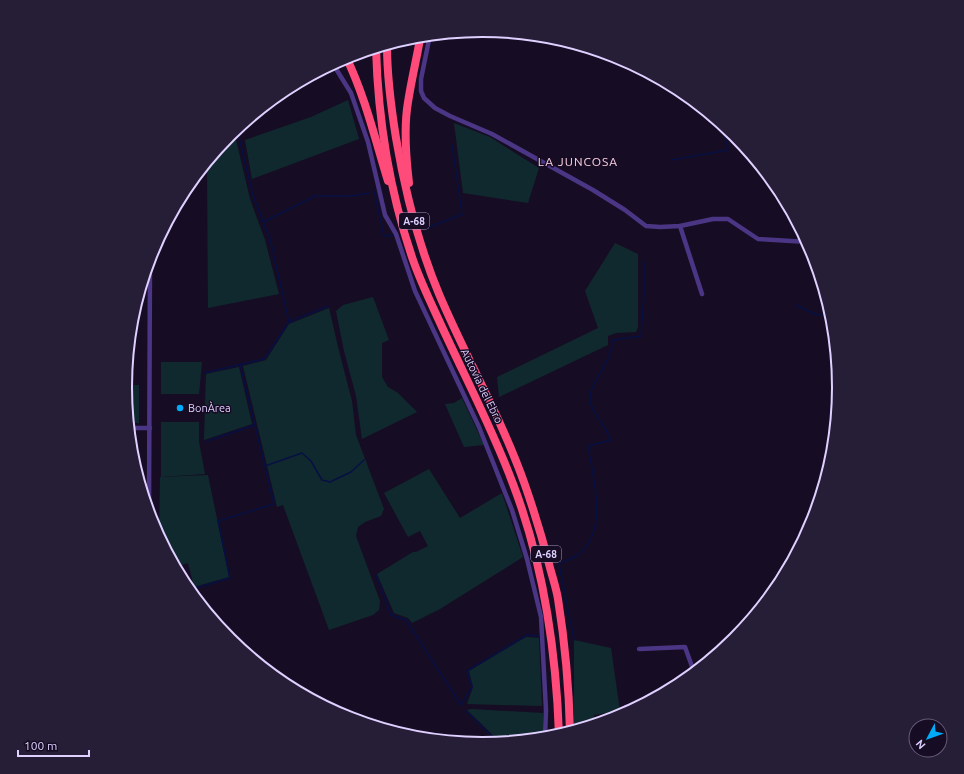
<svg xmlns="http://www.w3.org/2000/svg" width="964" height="774" font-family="Ubuntu,sans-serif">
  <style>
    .green { fill: #10292e }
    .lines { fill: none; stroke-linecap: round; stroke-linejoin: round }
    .stream { stroke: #071043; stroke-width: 1.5 }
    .street { stroke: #4a3685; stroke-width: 4.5 }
    .highway { stroke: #ff4b7a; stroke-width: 8 }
    .poi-dot { fill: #00abfb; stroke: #160d24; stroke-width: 1.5 }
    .labels { text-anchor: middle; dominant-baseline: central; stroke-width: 3; stroke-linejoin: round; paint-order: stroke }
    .shield { fill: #160d24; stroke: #a396bd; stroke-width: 1 }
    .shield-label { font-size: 10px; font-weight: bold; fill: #dfd0ff }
    .street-label { font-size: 11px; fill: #dfd0ff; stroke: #160d24 }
    .poi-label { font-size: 11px; fill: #dfd0ff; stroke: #160d24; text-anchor: start }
    .neighbourhood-label { font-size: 12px; letter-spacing: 1px; fill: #ffd2e5; stroke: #160d24 }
    .rim { fill: none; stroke: #dfd0ff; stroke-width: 2 }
  </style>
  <rect width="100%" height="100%" fill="#160d24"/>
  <g class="green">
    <path d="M348,100L359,139L252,179L245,140L311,117Z"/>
    <path d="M454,123L490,137L539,168L528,203L463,193Z"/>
    <path d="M234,131L250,199L265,240L279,294L208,308L207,162Z"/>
    <path d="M615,243L638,254V327L636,332L616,333L608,336V345L499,397L497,377L598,328L585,291Z"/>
    <path d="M373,297L389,340L382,343V377L388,387L398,393L417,412L362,439L356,396L344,351L336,311L343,305Z"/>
    <path d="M329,308L339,351L352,401L356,435L384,509L381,516L365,522L358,527L356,536L380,601L379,610L373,615L329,630L283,505L277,507L243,366L266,360L289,324Z"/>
    <path d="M161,362H202L199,394H161Z"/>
    <path d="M239,367L252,424L204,440L206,374Z"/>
    <path d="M125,385H139V423H129Z"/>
    <path d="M462,398L484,445L464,447L445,404L454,403Z"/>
    <path d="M161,422H199V442L205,474L161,477Z"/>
    <path d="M429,469L460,518L502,493L523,557L440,609L412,623L408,618L394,613L377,574L413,552H416L428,546L420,531L408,537L384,493Z"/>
    <path d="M208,475L229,577L194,587L188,563L175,567L159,537L160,477Z"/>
    <path d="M526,637L539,638L542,706L467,704L473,687L469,671Z"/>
    <path d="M574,640L611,648L620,711L594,715V724L574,730Z"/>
    <path d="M471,709L543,713V738L500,742L467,710Z"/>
  </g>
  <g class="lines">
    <g class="stream">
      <path d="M671,160L728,150L723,127L724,126"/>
      <path d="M374,191L384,236L393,235"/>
      <path d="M263,222L315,196H351L369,193"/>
      <path d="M428,228L462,214L452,145"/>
      <path d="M796,305L815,314L832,316"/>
      <path d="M289,322L328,306"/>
      <path d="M204,373L264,359L289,322L270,239L253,196L237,129"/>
      <path d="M207,441L255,425"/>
      <path d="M265,466L302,453L311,461L322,480L330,482L351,472L364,460"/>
      <path d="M376,575L391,615L406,620L461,705L472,687L467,671L527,635L539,636"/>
      <path d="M189,590L230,578L218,521L274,504L240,364"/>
      <path d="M574,640L559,564C565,561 571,559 576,556C610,533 593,479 588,446L611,440C606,428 596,417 591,405C584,385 613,364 612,341C622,337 632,338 641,336L644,295V262"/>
      <path d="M466,711L498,742"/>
    </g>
    <g class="street">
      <path d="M430,35L421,79V91L424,98L435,108L450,116L492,134L593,190L625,210L646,226L660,227L680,226L713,219H728L758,239L808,242"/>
      <path d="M333,64L351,93L368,142L385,215L396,234L415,291L479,427L512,510L527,559L541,617L546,710L545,738"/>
      <path d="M680,226L702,294"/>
      <path d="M129,428H150"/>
      <path d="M149,513L150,256"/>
      <path d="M639,649L685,647L694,672"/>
      <path d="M626,707L636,708"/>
    </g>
    <g class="highway">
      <path d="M387,45C387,76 391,107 396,138C405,191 418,244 439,294C466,358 502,419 525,485C534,511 542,537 549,564C552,576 556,587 558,599C565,643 569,687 570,732"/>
      <path d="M376,48C378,119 390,193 413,260C421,283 432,305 442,327C466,379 493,430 513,484C544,565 556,649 559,735"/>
      <path d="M346,57C365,96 375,139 388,181"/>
      <path d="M409,183C406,158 404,133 407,109C410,86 416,62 420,39L419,36"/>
    </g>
  </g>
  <circle class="poi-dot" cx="180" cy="408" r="4"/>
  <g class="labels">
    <g class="shield">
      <rect x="399" y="213" width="30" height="16" rx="3"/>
      <rect x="531" y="546" width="30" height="16" rx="3"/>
    </g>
    <g class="shield-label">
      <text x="414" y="221">A-68</text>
      <text x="546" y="554">A-68</text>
    </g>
    <g class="street-label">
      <text transform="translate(482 386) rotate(64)">Autovía del Ebro</text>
    </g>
    <g class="poi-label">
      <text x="188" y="408">BonÀrea</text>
    </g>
    <g class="neighbourhood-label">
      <text x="578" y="161">LA JUNCOSA</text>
    </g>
  </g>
  <path d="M0 0H964V774H0ZM132 387a350 350 0 1 1 700 0a350 350 0 1 1-700 0Z" fill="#261d36" fill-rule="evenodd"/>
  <path class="rim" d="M132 387a350 350 0 1 1 700 0a350 350 0 1 1-700 0Z"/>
  <g transform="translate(928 738) rotate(229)"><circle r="19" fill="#160d24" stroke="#665b7c"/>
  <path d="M0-3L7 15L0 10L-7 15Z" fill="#00abfb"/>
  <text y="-6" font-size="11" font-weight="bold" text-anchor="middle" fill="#dfd0ff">N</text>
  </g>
  <path d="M18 750v6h71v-6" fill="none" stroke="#dfd0ff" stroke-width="2"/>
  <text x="24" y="750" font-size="12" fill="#dfd0ff" stroke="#160d24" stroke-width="3" paint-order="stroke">100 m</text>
</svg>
